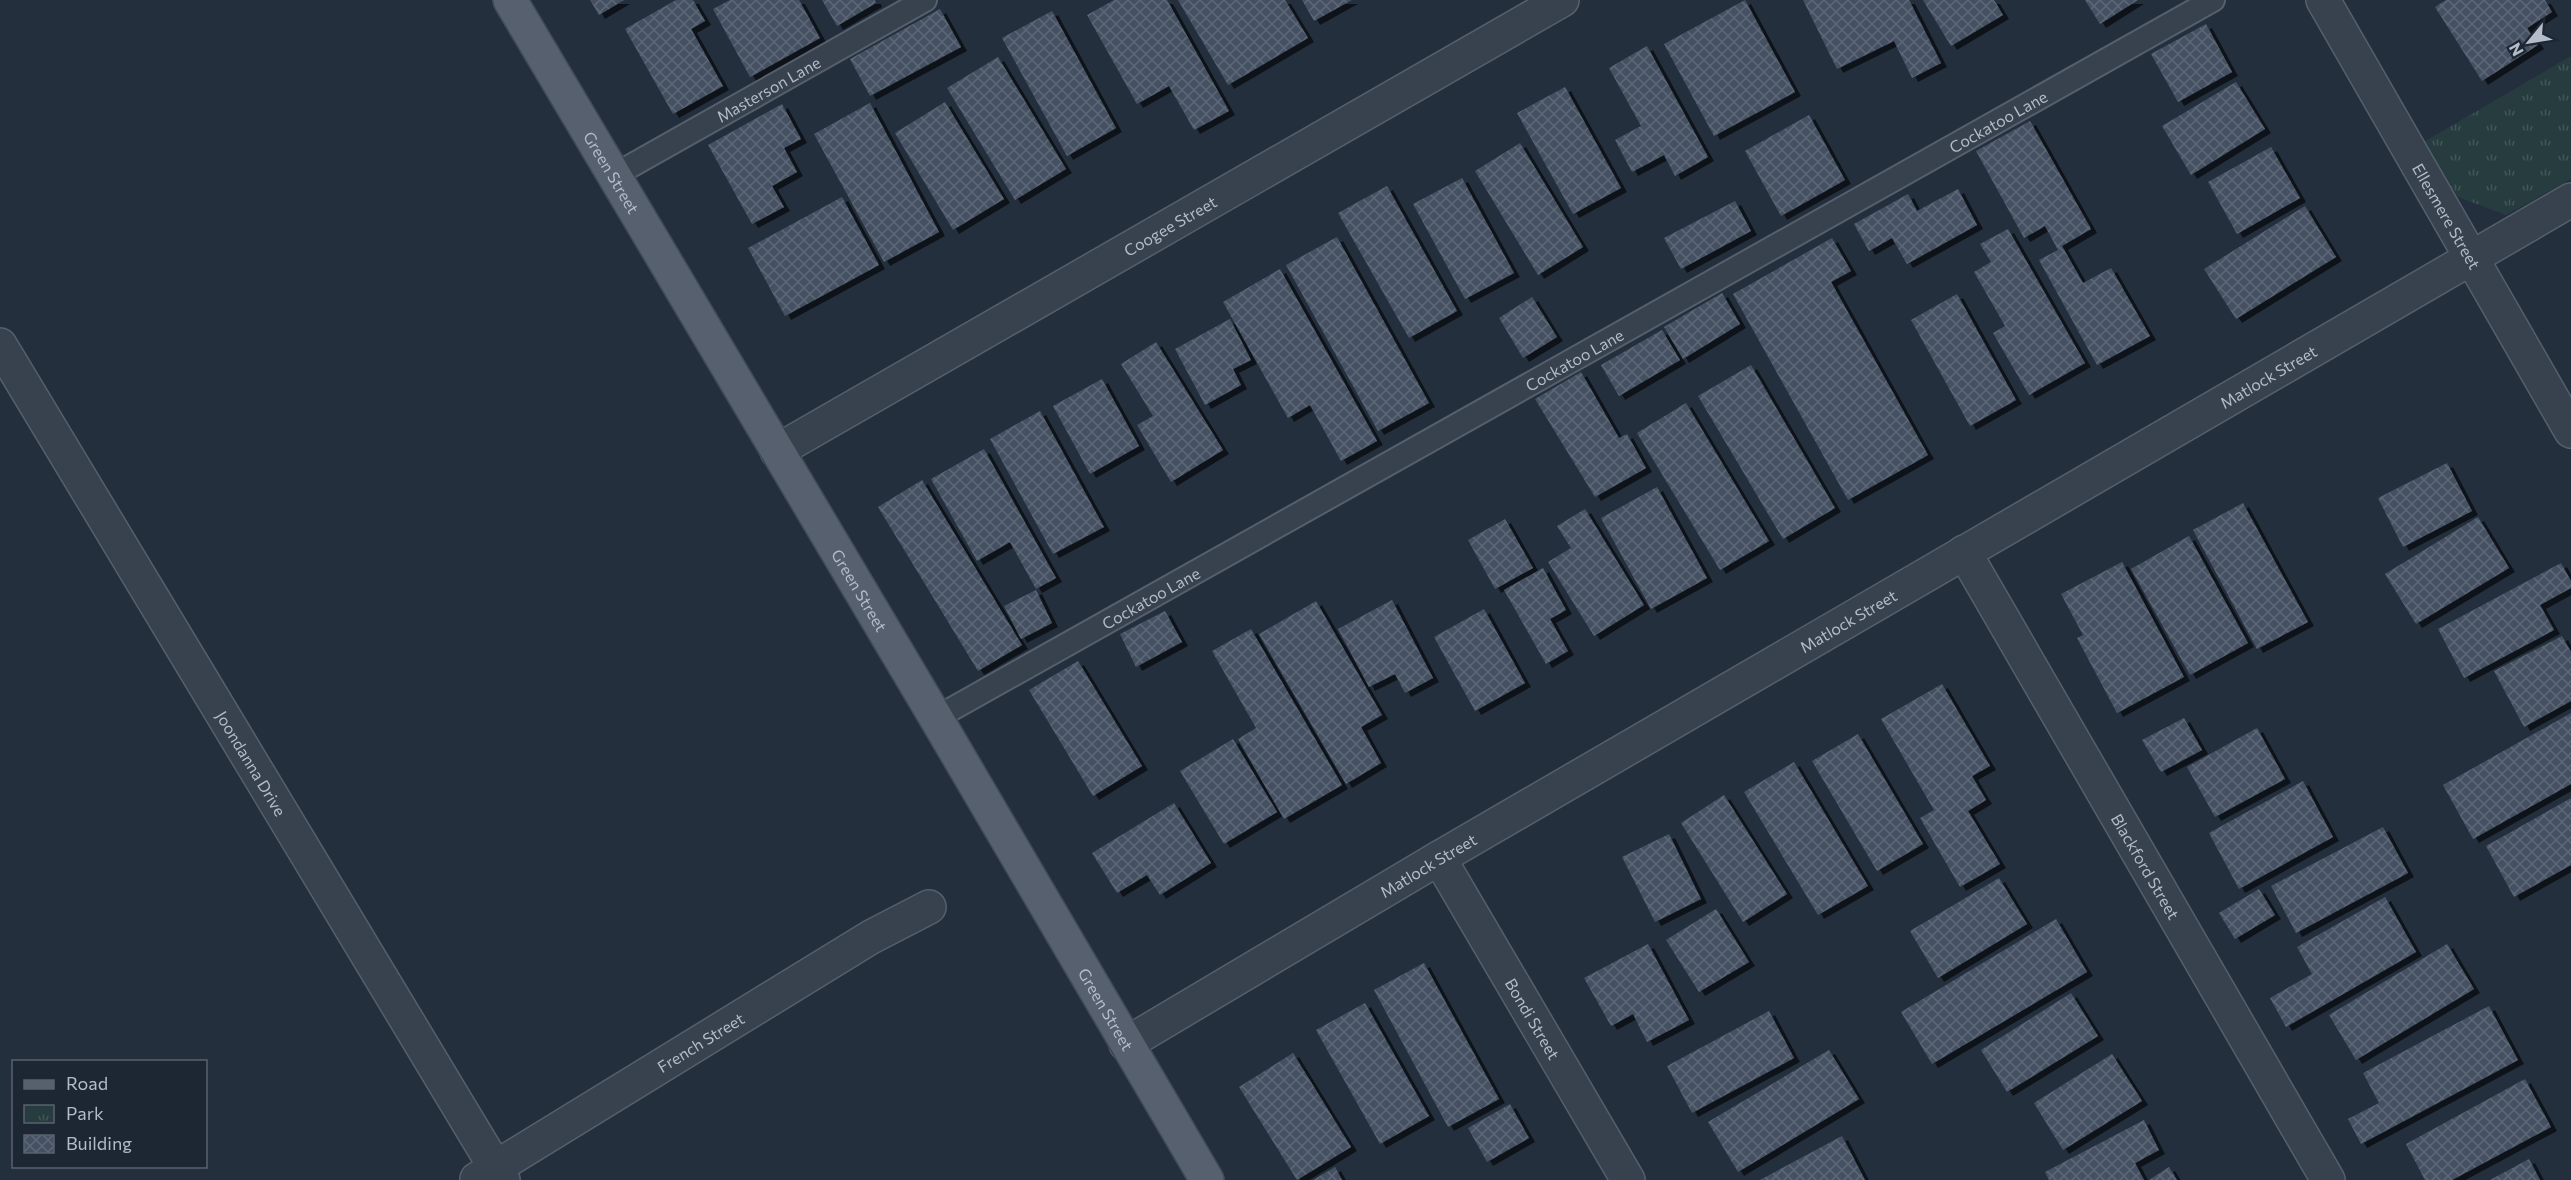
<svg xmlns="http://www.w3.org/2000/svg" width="2571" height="1180" font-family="Commissioner,sans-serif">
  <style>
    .park { fill: url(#park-tufts) }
    .building { fill: url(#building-cross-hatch); filter: url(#shadow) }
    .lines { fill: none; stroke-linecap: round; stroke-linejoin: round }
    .service-casing { stroke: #565f6c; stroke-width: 26 }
    .minor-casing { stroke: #565f6c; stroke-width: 36 }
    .tertiary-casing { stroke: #565f6c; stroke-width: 36 }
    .primary-casing { stroke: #414a57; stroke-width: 36 }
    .service { stroke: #38414e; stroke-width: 22 }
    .minor { stroke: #38414e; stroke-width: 33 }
    .tertiary { stroke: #38414e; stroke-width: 33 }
    .primary { stroke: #56606e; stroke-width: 33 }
    .labels { text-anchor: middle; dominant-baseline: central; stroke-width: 6; stroke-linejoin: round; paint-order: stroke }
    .street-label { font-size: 16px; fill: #b4bcc9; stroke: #1d2633 }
  </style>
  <defs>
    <pattern id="park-tufts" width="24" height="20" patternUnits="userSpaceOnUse" patternTransform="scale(1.5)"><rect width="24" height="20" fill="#263c3f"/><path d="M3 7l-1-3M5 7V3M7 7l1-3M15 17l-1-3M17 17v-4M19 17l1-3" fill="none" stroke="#435659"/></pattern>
    <pattern id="building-cross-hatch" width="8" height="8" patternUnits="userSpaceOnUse" patternTransform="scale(1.5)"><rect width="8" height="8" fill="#455162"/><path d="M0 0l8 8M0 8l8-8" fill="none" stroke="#5d6877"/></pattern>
    <filter id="shadow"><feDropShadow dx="6" dy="4" stdDeviation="0" flood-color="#0009"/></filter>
  </defs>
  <rect width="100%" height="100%" fill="#242f3e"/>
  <path class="park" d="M2571,56V179L2506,215L2458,197L2422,143Z"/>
  <g class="building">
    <path d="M590,0H624L599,15Z"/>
    <path d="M676,0H693L705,21L691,29L723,86L673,114L625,29Z"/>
    <path d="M730,0H799L820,38L750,77L713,9Z"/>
    <path d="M822,0H875L876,3L837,26Z"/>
    <path d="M1114,0H1167L1229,111L1194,130L1169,86L1137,104L1087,15Z"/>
    <path d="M1178,0H1285L1308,38L1228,85Z"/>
    <path d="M1302,0H1352L1314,21Z"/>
    <path d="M1745,0L1795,92L1714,136L1664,44Z"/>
    <path d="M1803,0H1909L1941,63L1912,78L1894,41L1837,69Z"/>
    <path d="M1923,0H1994L2003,15L1951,46Z"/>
    <path d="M2085,0H2138L2100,24Z"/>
    <path d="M2446,0H2545L2552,12L2527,28L2538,45L2482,81L2435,7Z"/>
    <path d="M940,9L961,47L870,96L850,59Z"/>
    <path d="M1052,11L1116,128L1067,156L1002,38Z"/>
    <path d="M2206,24L2232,72L2178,102L2151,54Z"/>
    <path d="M1647,46L1708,157L1675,176L1664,155L1632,172L1615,140L1641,126L1609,68Z"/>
    <path d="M998,57L1066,169L1015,200L947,88Z"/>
    <path d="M2236,82L2265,129L2191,175L2162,126Z"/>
    <path d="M1565,87L1621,188L1573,214L1517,113Z"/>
    <path d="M945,102L1004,199L953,230L895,133Z"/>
    <path d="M870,103L939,232L884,262L814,134Z"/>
    <path d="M782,104L801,139L784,148L797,172L772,186L784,207L752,224L708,145Z"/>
    <path d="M1809,115L1845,180L1781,216L1745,151Z"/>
    <path d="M2030,121L2091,229L2062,246L2083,283L2111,268L2150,336L2097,365L2039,260L2058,250L2045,226L2024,238L1976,151Z"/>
    <path d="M1520,143L1583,247L1538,275L1475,171Z"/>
    <path d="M2271,147L2300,198L2237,234L2208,182Z"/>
    <path d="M1462,178L1514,273L1465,299L1413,204Z"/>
    <path d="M1387,186L1457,311L1409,338L1338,213Z"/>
    <path d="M1958,189L1977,225L1907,264L1892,238L1869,251L1854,224L1908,194L1917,211Z"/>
    <path d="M842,197L879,265L785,316L748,248Z"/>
    <path d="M1735,201L1751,231L1681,269L1664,238Z"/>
    <path d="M2305,206L2336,257L2236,319L2204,269Z"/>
    <path d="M2008,229L2085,363L2029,395L1993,333L2005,326L1974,272L1991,262L1980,244Z"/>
    <path d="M1337,237L1429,403L1378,431L1286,265Z"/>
    <path d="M1832,238L1851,271L1831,282L1928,455L1848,500L1733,294Z"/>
    <path d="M1280,269L1377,441L1341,461L1310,405L1288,418L1223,302Z"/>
    <path d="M1722,293L1740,324L1683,359L1664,327Z"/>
    <path d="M1957,294L2016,400L1970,426L1911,320Z"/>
    <path d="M1532,297L1557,337L1523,358L1499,318Z"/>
    <path d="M1230,319L1251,360L1233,369L1241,385L1205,405L1175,349Z"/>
    <path d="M1662,330L1680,360L1619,396L1601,365Z"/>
    <path d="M1156,342L1223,450L1171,482L1137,425L1153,416L1121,364Z"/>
    <path d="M1751,365L1835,508L1783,539L1698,396Z"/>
    <path d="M1581,372L1619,438L1627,434L1646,468L1595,497L1535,399Z"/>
    <path d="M1102,379L1139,446L1090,474L1053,406Z"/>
    <path d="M1686,403L1769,541L1720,570L1637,433Z"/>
    <path d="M1040,411L1104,527L1053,554L990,439Z"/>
    <path d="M984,449L1056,578L1036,589L1010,542L977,561L931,479Z"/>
    <path d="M2447,463L2472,511L2403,547L2378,498Z"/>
    <path d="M922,480L1022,645L978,671L878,507Z"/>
    <path d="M1657,487L1707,578L1651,609L1601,518Z"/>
    <path d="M2243,503L2308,622L2257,649L2193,530Z"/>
    <path d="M1585,509L1644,605L1594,636L1548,562L1571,548L1557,526Z"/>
    <path d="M2478,517L2509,568L2416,624L2385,574Z"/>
    <path d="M1505,519L1533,568L1495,589L1468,540Z"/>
    <path d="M2189,536L2248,643L2190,675L2131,569Z"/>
    <path d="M2122,562L2184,677L2117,713L2077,638L2083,635L2061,594Z"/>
    <path d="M2561,563L2571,581V588L2540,605L2554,630L2464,678L2438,629Z"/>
    <path d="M1543,568L1566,610L1550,619L1568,651L1546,664L1504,590Z"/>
    <path d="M1036,590L1052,623L1021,639L1004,606Z"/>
    <path d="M1392,600L1433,678L1405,693L1395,674L1369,687L1338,629Z"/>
    <path d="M1316,601L1382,715L1361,727L1381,763L1346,784L1259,634Z"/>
    <path d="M1484,609L1525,683L1475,711L1434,637Z"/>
    <path d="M1165,611L1182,642L1136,667L1120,634Z"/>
    <path d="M1251,629L1342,785L1284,819L1238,739L1256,728L1212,651Z"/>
    <path d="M2562,636L2571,652V701L2524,727L2494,671Z"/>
    <path d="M1078,661L1142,766L1093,796L1029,690Z"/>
    <path d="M1942,684L1990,766L1972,776L1986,800L1968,811L2000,864L1960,887L1920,818L1934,810L1881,719Z"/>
    <path d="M2571,713V784L2473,839L2443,785Z"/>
    <path d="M2184,718L2202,750L2161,772L2142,740Z"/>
    <path d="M2257,728L2285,779L2215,817L2187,767Z"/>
    <path d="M1858,734L1923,844L1877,871L1812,761Z"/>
    <path d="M1233,739L1277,812L1224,844L1180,771Z"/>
    <path d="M1794,762L1868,886L1818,915L1744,792Z"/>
    <path d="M2303,781L2333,837L2239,889L2209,833Z"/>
    <path d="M1724,795L1787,894L1743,922L1681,823Z"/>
    <path d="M2571,798V865L2514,897L2486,846Z"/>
    <path d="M1174,803L1211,863L1160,895L1147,875L1117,893L1092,853Z"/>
    <path d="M2383,827L2408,873L2296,933L2271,886Z"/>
    <path d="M1669,834L1701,899L1655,922L1622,857Z"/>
    <path d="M1999,878L2027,924L1938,978L1910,931Z"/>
    <path d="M2259,889L2275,915L2235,939L2219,913Z"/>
    <path d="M2385,897L2416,952L2286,1027L2270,998L2312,974L2297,947Z"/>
    <path d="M1716,909L1749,962L1699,992L1666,940Z"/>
    <path d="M2056,919L2087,972L1932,1064L1901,1012Z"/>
    <path d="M1648,944L1689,1020L1647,1042L1633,1014L1611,1026L1584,978Z"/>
    <path d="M2447,944L2474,989L2356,1060L2329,1015Z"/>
    <path d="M1424,963L1499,1099L1448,1127L1374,990Z"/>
    <path d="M2071,993L2098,1036L2007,1092L1981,1050Z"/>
    <path d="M1365,1003L1429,1116L1380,1144L1316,1030Z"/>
    <path d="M2489,1006L2518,1060L2361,1144L2348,1119L2379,1103L2363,1073Z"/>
    <path d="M1769,1011L1794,1058L1692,1113L1667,1066Z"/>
    <path d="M1829,1050L1859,1099L1738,1172L1708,1122Z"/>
    <path d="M1293,1053L1351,1147L1297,1180L1239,1087Z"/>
    <path d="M2112,1054L2142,1101L2063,1150L2034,1103Z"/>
    <path d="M2525,1079L2551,1127L2452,1180H2425L2406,1144Z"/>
    <path d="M1510,1104L1529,1138L1487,1162L1468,1128Z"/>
    <path d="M2144,1120L2159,1150L2135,1163L2144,1180H2049L2045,1172Z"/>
    <path d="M1842,1136L1865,1180H1760Z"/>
    <path d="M2529,1159L2540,1180H2490Z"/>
    <path d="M1335,1167L1342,1180H1313Z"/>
    <path d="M2169,1167L2177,1180H2149Z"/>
  </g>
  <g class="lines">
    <defs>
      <g id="service">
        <path id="s1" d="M613,176L925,0"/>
        <path id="s2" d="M936,718L2213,0"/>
      </g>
      <g id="minor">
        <path id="s3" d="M0,345L503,1180"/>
        <path id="s4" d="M777,451L1562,0"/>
        <path id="s5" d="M1964,552L2328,1180"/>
        <path id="s6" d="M1439,858L1628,1180"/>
        <path id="s7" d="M1126,1044L1439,858L2571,200"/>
        <path id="s8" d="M477,1179L871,937L929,907"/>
      </g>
      <g id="tertiary">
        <path id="s9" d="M2323,0L2571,431"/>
      </g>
      <g id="primary">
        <path id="s10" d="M510,0L936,718L1207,1180"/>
      </g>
    </defs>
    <use href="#service" class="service-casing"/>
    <use href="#minor" class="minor-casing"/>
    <use href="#tertiary" class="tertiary-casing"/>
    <use href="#primary" class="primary-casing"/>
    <use href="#service" class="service"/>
    <use href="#minor" class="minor"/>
    <use href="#tertiary" class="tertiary"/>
    <use href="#primary" class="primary"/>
  </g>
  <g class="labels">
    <g class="street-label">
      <text stroke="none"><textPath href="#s1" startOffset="178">Masterson Lane</textPath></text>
      <text stroke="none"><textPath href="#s2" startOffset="1218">Cockatoo Lane</textPath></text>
      <text stroke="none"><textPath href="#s10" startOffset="200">Green Street</textPath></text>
      <text stroke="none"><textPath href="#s9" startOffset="249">Ellesmere Street</textPath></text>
      <text stroke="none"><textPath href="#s4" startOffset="453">Coogee Street</textPath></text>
      <text stroke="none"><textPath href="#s2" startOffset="732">Cockatoo Lane</textPath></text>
      <text stroke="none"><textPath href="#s7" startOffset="1323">Matlock Street</textPath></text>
      <text stroke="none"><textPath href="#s10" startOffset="686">Green Street</textPath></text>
      <text stroke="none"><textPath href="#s2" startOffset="246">Cockatoo Lane</textPath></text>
      <text stroke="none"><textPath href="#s7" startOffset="837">Matlock Street</textPath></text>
      <text stroke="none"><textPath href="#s3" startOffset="488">Joondanna Drive</textPath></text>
      <text stroke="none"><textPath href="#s7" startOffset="351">Matlock Street</textPath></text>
      <text stroke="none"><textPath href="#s5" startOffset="363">Blackford Street</textPath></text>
      <text stroke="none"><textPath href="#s10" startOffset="1172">Green Street</textPath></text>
      <text stroke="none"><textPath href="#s6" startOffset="186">Bondi Street</textPath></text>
      <text stroke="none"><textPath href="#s8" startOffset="262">French Street</textPath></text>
    </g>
  </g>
  <rect x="12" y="1060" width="195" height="108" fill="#1d2633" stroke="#59626f" stroke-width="1.5"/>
  <rect x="24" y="1080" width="30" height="9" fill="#56606e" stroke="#59626f" stroke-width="1.5"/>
  <text x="66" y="1090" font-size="18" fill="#b4bcc9">Road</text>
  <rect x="24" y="1105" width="30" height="18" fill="url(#park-tufts)" stroke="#59626f" stroke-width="1.5"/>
  <text x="66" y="1120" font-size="18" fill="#b4bcc9">Park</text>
  <rect x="24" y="1135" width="30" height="18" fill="url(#building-cross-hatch)" stroke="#59626f" stroke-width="1.5"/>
  <text x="66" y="1150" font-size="18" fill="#b4bcc9">Building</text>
  <g transform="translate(2529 42) rotate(240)" stroke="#1d2633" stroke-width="4.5" paint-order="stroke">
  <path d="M0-4.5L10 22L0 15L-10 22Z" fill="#b4bcc9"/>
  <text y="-9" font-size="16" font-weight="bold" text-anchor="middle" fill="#b4bcc9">N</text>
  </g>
</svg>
